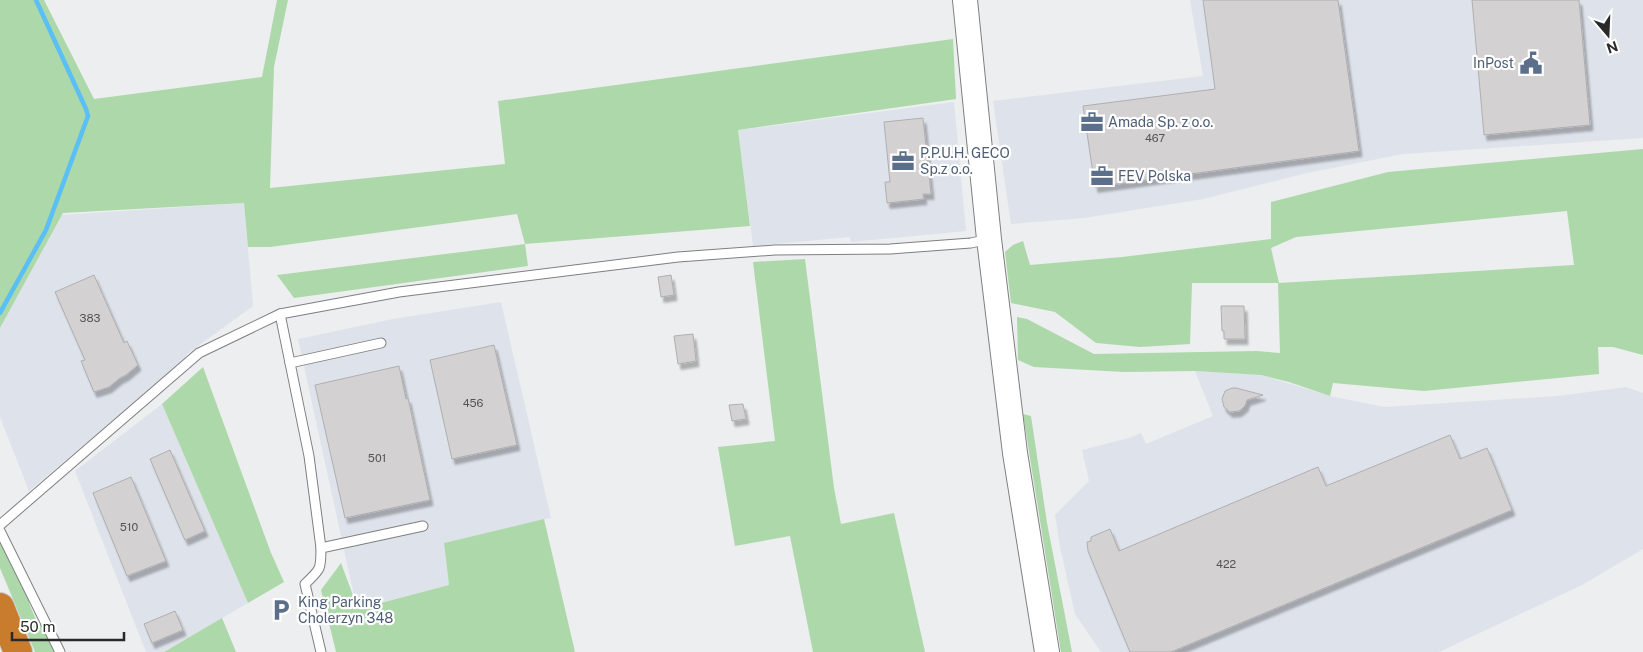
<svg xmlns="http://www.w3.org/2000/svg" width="1643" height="652" font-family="'Public Sans',sans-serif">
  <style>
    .built { fill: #dee3eb }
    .green { fill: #add8aa; fill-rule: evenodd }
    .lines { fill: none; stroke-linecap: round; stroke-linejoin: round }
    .stream { stroke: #59bff4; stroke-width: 4.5 }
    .building { fill: #d3d1d2; stroke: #b0aeaf; filter: url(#shadow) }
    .service-casing { stroke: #7f7f81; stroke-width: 11 }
    .secondary-casing { stroke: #7f7f81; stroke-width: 26 }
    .motorway-casing { stroke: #c7c7c8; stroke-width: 30 }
    .service { stroke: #fff; stroke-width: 9 }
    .secondary { stroke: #fff; stroke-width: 24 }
    .motorway { stroke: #c87c2c; stroke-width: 28 }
    .labels { text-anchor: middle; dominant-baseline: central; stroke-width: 4.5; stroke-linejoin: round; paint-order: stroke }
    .number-label { font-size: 11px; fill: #545354 }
    .service-label { font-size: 14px; fill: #4e5e75; stroke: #fff; text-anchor: start }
  </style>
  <defs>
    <filter id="shadow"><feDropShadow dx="3" dy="5.5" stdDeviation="1" flood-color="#0004"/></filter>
  </defs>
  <rect width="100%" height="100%" fill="#eceeef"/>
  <g class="built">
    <path d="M1190,0H1643V138L1403,154L1307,173L1203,199L1084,218L1011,224L993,101L1203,76Z"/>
    <path d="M954,102L966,231L851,242L850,237L753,246L738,130Z"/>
    <path d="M244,203L253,306L187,354L181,363L29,491L0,417V328L62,215Z"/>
    <path d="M501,302L551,518L444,543L449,585L357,609L298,339L393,319Z"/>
    <path d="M1195,371L1261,375L1330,396L1384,407L1558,396L1626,387L1643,393V549L1582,585L1439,652H1101L1075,614L1060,547L1055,515L1089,481L1082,450L1129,438L1141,433L1146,444L1213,416Z"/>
    <path d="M162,404L248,603L164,652H146L75,471Z"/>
  </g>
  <g class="green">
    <path d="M0,0H44L94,99L262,77L277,0H288L274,67L270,188L505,164L498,101L953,39L956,99L738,130L750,226L525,244L528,266L294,298L277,275L525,244L517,214L270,247H248L244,203L63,213L0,328Z"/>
    <path d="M1643,149V355L1613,347H1598L1599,374L1424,391L1333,383L1330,396L1289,382L1261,375L1195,371L1124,372L1034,367L1018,360L1017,317L1027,319L1094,354L1256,351L1280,353L1278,283H1192L1190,344L1140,347L1096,343L1055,312L1011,303L1005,252L1013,245L1023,241L1030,265L1122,257L1271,239V202L1388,172ZM1567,211L1574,265L1279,283L1271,248L1296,237Z"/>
    <path d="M805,259L834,488L841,524L894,513L925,652H813L790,536L735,546L718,447L775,441L753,262Z"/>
    <path d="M203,367L271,553L284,582L248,603L162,404Z"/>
    <path d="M1023,414L1031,416L1047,523L1072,652H1061Z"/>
    <path d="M544,519L575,652H336L321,590L341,563L358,609L449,585L444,543Z"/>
    <path d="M0,538L29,596V603L36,620L43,624L55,652H35L0,568Z"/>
    <path d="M222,618L236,652H164Z"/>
  </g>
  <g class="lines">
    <path class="stream" d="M0,313L46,230L88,116L86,109L36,0"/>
  </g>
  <g class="building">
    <path d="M1203,0H1338L1359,151L1095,187L1083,106L1215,89Z"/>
    <path d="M1472,0H1579L1590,125L1484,135Z"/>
    <path d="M923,118L931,194H923L924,199L887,203L885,182H890L884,122Z"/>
    <path d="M94,275L124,343L127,341L138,365L126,375L120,378L109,387L94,392L81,361L85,360L55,292Z"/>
    <path d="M671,275L674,295L661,297L658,277Z"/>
    <path d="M1221,306H1244L1245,339H1224V331H1222Z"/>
    <path d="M693,334L696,361L678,364L674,336Z"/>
    <path d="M494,345L517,445L452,459L430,360Z"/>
    <path d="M399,366L406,399L408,398L430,500L345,518L315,385Z"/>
    <path d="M1232,388H1236L1263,395L1247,400L1245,406L1239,411L1230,412L1224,407L1222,399L1225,391Z"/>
    <path d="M743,404L746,419L732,421L729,405Z"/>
    <path d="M1450,435L1460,459L1487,448L1512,510L1171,652H1130L1088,551L1087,542L1091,541V537L1110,529L1119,551L1318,467L1326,486Z"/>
    <path d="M170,450L205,531L185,540L150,459Z"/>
    <path d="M131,477L166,561L127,576L93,493Z"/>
    <path d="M175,611L183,630L152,643L144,624Z"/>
  </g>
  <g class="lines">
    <defs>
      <g id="service">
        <path d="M280,314L309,456L321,548L423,526"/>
        <path d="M290,363L381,343"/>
        <path d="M0,525L199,353L280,314L399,292L678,257L775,250L890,249L971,243L989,239"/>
        <path d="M0,531L60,652"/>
        <path d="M321,652L305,584C321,569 321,569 321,548"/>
      </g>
      <path id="secondary" d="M965,0L989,239L1015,453L1047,652"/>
      <path id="motorway" d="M0,607L18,652"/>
    </defs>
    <use href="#service" class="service-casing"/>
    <use href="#secondary" class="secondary-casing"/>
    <use href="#motorway" class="motorway-casing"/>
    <use href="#service" class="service"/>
    <use href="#secondary" class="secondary"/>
    <use href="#motorway" class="motorway"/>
  </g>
  <defs>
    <symbol id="civic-bare" viewBox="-9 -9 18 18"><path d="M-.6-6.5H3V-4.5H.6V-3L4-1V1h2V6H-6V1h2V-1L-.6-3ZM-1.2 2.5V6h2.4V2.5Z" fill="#5c6f8a" stroke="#fff" stroke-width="2.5" paint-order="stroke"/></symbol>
    <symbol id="office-bare" viewBox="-9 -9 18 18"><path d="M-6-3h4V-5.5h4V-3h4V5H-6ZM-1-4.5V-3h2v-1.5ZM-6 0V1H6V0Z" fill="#5c6f8a" stroke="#fff" stroke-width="2.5" paint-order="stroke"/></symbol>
    <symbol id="parking-bare" viewBox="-9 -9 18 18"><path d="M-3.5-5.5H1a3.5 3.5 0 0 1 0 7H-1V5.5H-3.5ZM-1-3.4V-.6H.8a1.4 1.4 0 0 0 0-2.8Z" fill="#5c6f8a" stroke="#fff" stroke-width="2.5" paint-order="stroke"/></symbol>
  </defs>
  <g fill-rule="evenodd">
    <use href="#civic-bare" x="1515" y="47" width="32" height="32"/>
    <use href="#office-bare" x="1076" y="106" width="32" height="32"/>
    <use href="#office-bare" x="887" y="145" width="32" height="32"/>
    <use href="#office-bare" x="1086" y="160" width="32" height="32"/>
    <use href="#parking-bare" x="265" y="594" width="32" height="32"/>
  </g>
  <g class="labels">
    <g class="number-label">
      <text x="1155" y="138">467</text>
      <text x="90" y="318">383</text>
      <text x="473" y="403">456</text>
      <text x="377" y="458">501</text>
      <text x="129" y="527">510</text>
      <text x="1226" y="564">422</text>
    </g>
    <g class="service-label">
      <text x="1514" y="63" text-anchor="end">InPost</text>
      <text x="1108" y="122">Amada Sp. z o.o.</text>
      <text x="920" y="153">P.P.U.H. GECO<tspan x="920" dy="16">Sp.z o.o.</tspan></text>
      <text x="1118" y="176">FEV Polska</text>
      <text x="298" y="602">King Parking<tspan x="298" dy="16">Cholerzyn 348</tspan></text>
    </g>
  </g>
  <g transform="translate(1608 35) rotate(161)" stroke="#ffffff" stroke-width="4" paint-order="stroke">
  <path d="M0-4L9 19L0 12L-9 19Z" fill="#29292a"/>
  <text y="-8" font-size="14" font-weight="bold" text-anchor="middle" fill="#29292a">N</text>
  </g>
  <path d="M12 632v8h112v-8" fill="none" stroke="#29292a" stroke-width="2.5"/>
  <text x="20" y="632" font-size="15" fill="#29292a" stroke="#ffffff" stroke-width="4" paint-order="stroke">50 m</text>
</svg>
